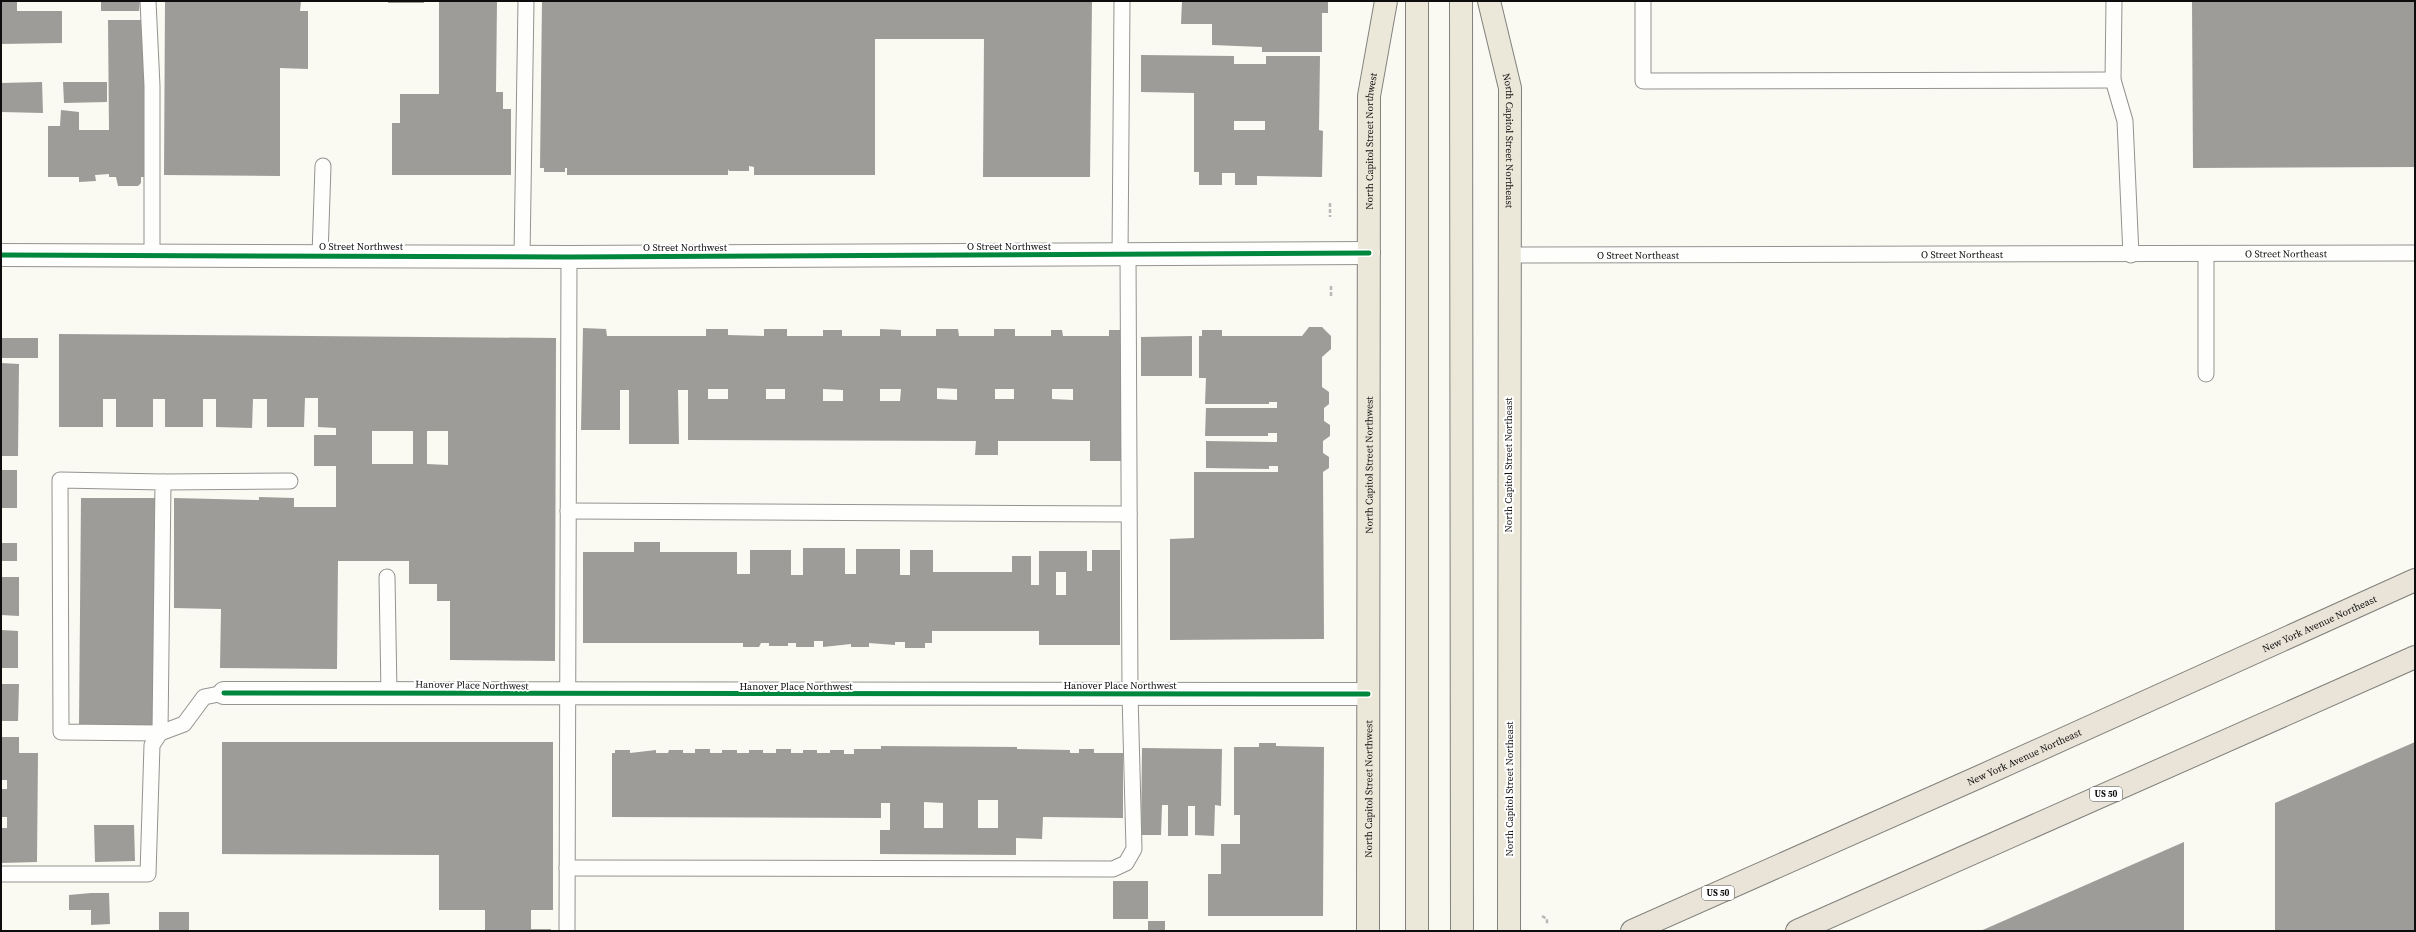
<svg xmlns="http://www.w3.org/2000/svg" width="2416" height="932" font-family="'Source Serif 4',serif">
  <style>
    .building { fill: #9d9c98; fill-rule: evenodd }
    .lines { fill: none; stroke-linecap: round; stroke-linejoin: round }
    .service-casing { stroke: #949390; stroke-width: 17 }
    .minor-casing { stroke: #949390; stroke-width: 24 }
    .tertiary-casing { stroke: #949390; stroke-width: 24 }
    .primary-casing { stroke: #81817d; stroke-width: 24 }
    .trunk-casing { stroke: #81817d; stroke-width: 24 }
    .path { stroke: #b8b8b6; stroke-width: 2.5; stroke-dasharray: 4 2; stroke-linecap: butt }
    .service { stroke: #fefefd; stroke-width: 15 }
    .minor { stroke: #fefefd; stroke-width: 22 }
    .tertiary { stroke: #fefefd; stroke-width: 22 }
    .primary { stroke: #ebe7d9; stroke-width: 22 }
    .trunk { stroke: #eae4d8; stroke-width: 22 }
    .cycleway-casing { stroke: #fff; stroke-width: 8 }
    .cycleway { stroke: #00873e; stroke-width: 5 }
    .labels { text-anchor: middle; dominant-baseline: central; stroke-width: 4; stroke-linejoin: round; paint-order: stroke }
    .shield { fill: #fff; stroke: #565656; stroke-width: 1 }
    .shield-label { font-size: 9px; font-weight: bold; fill: #0d0d0d }
    .street-label { font-size: 10px; fill: #0d0d0d; stroke: #fff }
  </style>
  <rect width="100%" height="100%" fill="#faf9f2"/>
  <g class="building">
    <path d="M1,1H17V11H62V43L1,44Z"/>
    <path d="M101,1H140L139,11H101Z"/>
    <path d="M165,1H301L300,11H308V69L280,68V176L164,175Z"/>
    <rect x="388" y="1" width="36" height="2"/>
    <path d="M439,1H497L496,92H503V109H511V175H392V123H400V94H439Z"/>
    <path d="M542,1H1092L1090,177H983L984,39H875V175H754V167L749,166V171H729L728,169V175H567V168H565V172H544V168H540Z"/>
    <path d="M1182,1H1328V13H1322V52H1262V47L1212,45V24H1181Z"/>
    <path d="M2192,1H2415V167L2193,168Z"/>
    <path d="M108,20H146L147,177H141V183L138,186H118L116,177H109V174L95,175L96,181L79,182V177H48V126H60L61,110L79,112V130H109Z"/>
    <path d="M1141,55L1234,56V64H1266V56H1320L1319,130L1323,131L1322,177L1257,176V185H1235V173H1222V185H1199V172H1194V93L1141,92ZM1234,121H1265V130H1234Z"/>
    <path d="M42,82L43,113L1,112V83Z"/>
    <path d="M63,82H107V102L64,103Z"/>
    <path d="M1309,327H1322L1331,336V349L1322,357V387L1329,392V404L1324,408V421L1330,425V436L1323,441V453L1329,457V468L1323,472L1324,639L1170,640V539L1194,538V472H1278V466H1269V469L1206,468V441L1277,442V433H1268V436H1205L1206,408H1277V402H1269V404H1205L1206,378H1199V336H1202V330H1222V336H1302Z"/>
    <path d="M583,328L606,329L607,336H706V329H728V335L764,336V329H787V336H823V330H842V336H880V329L901,330V336H936V329H958L959,336H994V329H1015V336H1051V330H1062L1063,336H1109V330H1124L1122,461H1090V441H998V455H975L976,441L688,440V390H678L679,444H629V390H620V430H581ZM937,388L957,389V400L937,399ZM708,389H728V399H708ZM766,389H785V399H766ZM823,389L843,390V401H823ZM880,389H901L900,401H880ZM995,389H1014V399H995ZM1052,389H1073V400L1052,399Z"/>
    <path d="M59,334L556,338L555,661L450,660V601H437V584H409V561H338L337,669L220,668L221,609L174,608V498L259,500V497L294,498V507H336V466H314V435H336V428L318,427V398H305L304,427H267V399H253L252,428L216,427V399H203V427H165V399H153V427H116V399H103V427H59ZM372,431H413V464H372ZM427,431H448V465L427,464Z"/>
    <path d="M1192,336V376H1141V337Z"/>
    <rect x="1" y="338" width="37" height="20"/>
    <path d="M1,363L19,364L18,456H1Z"/>
    <rect x="1" y="470" width="16" height="38"/>
    <path d="M81,498H155L153,728L79,726Z"/>
    <path d="M634,542H660V552H737V574H750V550H791V575H803V548H845V574H856V549H900V575H910V550H933V572H1012V556H1031V585H1039V551H1087V571H1092V550H1120V645H1039V631H932V643H925V648H905V642H895V645L869,643V647H851V644L823,647V641H814V647H796V643H788V646H769V643H761L759,647H743V643H583V552H634ZM1056,572H1066V595H1056Z"/>
    <rect x="1" y="543" width="16" height="18"/>
    <path d="M1,577H19V616L1,615Z"/>
    <path d="M1,630L18,631V668H1Z"/>
    <path d="M1,684H19L18,721H1Z"/>
    <path d="M1,737H19V753H38L37,862L1,863V828H7V817H1V789H7V780H1Z"/>
    <path d="M222,742H553V910H531V929H551V931H485V910H439V855L222,854Z"/>
    <path d="M2415,742V931H2275V803Z"/>
    <path d="M1259,743H1276V746L1324,747L1323,916H1208V874H1221V844H1240V815H1234V747H1259Z"/>
    <path d="M881,746L1017,747V749L1070,750V753H1079V749H1094V753H1123V818L1043,817L1042,839L1016,838V855L880,854V830H890V803H881V818L612,817V753H615V750H630V753L656,750V753H668L669,750H683V753H695V749H710V753H722V750H737V753H749V750H763V753H776V749H791V753H803V750H817V753H830V750H844V754H854V749H881ZM978,800H998V828H978ZM924,802L943,803V828H924Z"/>
    <path d="M1142,748L1222,749L1221,806L1215,805L1214,836L1195,835V806H1188V836H1168V805H1162L1161,835H1141Z"/>
    <path d="M94,825H134L135,861L95,862Z"/>
    <path d="M2184,842V931H1980L1985,929Z"/>
    <rect x="1113" y="881" width="35" height="38"/>
    <path d="M91,893H109L110,924L91,925V910H69V895Z"/>
    <rect x="159" y="912" width="30" height="19"/>
    <rect x="1148" y="921" width="17" height="10"/>
  </g>
  <g class="lines">
    <defs>
      <g id="service">
        <path d="M148,1L152,86V255"/>
        <path d="M1643,1V81L2113,80"/>
        <path d="M2114,1L2113,80L2125,121L2131,255"/>
        <path d="M2206,254V374"/>
        <path d="M320,255L323,166"/>
        <path d="M1120,255L1122,1"/>
        <path id="s1" d="M1508,255L2415,253"/>
        <path d="M522,256L526,1"/>
        <path d="M60,480L163,482L160,733L61,732Z"/>
        <path d="M163,482L290,481"/>
        <path d="M568,511L1129,514"/>
        <path d="M387,577L389,693"/>
        <path d="M567,868L1113,869L1126,863L1134,849L1130,694L1128,255"/>
        <path d="M1,874H148L152,745L160,733L184,724L204,697L224,693"/>
        <path d="M567,931L569,257"/>
      </g>
      <path id="minor" d="M224,693L1368,694"/>
      <path id="tertiary" d="M1,255L569,257L1369,253"/>
      <g id="primary">
        <path d="M1417,1V931"/>
        <path d="M1461,1L1462,931"/>
        <path id="s2" d="M1489,1L1510,88L1509,931"/>
        <path id="s3" d="M1368,931L1369,96L1386,1"/>
      </g>
      <g id="trunk">
        <path id="s4" d="M1632,931L1979,777L2415,580"/>
        <path d="M1797,931L2415,657"/>
      </g>
    </defs>
    <use href="#service" class="service-casing"/>
    <use href="#minor" class="minor-casing"/>
    <use href="#tertiary" class="tertiary-casing"/>
    <use href="#primary" class="primary-casing"/>
    <use href="#trunk" class="trunk-casing"/>
    <g class="path">
      <path d="M1330,203V217"/>
      <path d="M1331,286V298"/>
      <path d="M1542,916L1547,919V925"/>
    </g>
    <use href="#service" class="service"/>
    <use href="#minor" class="minor"/>
    <use href="#tertiary" class="tertiary"/>
    <use href="#primary" class="primary"/>
    <use href="#trunk" class="trunk"/>
    <defs>
      <g id="cycleway">
        <path d="M1,255L569,257L1369,253"/>
        <path d="M224,693L1368,694"/>
      </g>
    </defs>
    <use href="#cycleway" class="cycleway-casing"/>
    <use href="#cycleway" class="cycleway"/>
  </g>
  <g class="labels">
    <g class="shield">
      <rect x="2090" y="787" width="32" height="14" rx="3"/>
      <rect x="1702" y="886" width="32" height="14" rx="3"/>
    </g>
    <g class="shield-label">
      <text x="2106" y="794">US 50</text>
      <text x="1718" y="893">US 50</text>
    </g>
    <g class="street-label">
      <text stroke="none"><textPath href="#s3" startOffset="790">North Capitol Street Northwest</textPath></text>
      <text stroke="none"><textPath href="#s2" startOffset="142">North Capitol Street Northeast</textPath></text>
      <text x="361" y="246">O Street Northwest</text>
      <text x="1009" y="246">O Street Northwest</text>
      <text x="685" y="247">O Street Northwest</text>
      <text stroke="none"><textPath href="#s1" startOffset="778">O Street Northeast</textPath></text>
      <text stroke="none"><textPath href="#s1" startOffset="130">O Street Northeast</textPath></text>
      <text stroke="none"><textPath href="#s1" startOffset="454">O Street Northeast</textPath></text>
      <text stroke="none"><textPath href="#s3" startOffset="466">North Capitol Street Northwest</textPath></text>
      <text transform="translate(1508 465) rotate(-90)">North Capitol Street Northeast</text>
      <text stroke="none"><textPath href="#s4" startOffset="753">New York Avenue Northeast</textPath></text>
      <text transform="translate(472 685) rotate(1)">Hanover Place Northwest</text>
      <text x="1120" y="685">Hanover Place Northwest</text>
      <text x="796" y="686">Hanover Place Northwest</text>
      <text stroke="none"><textPath href="#s4" startOffset="429">New York Avenue Northeast</textPath></text>
      <text stroke="none"><textPath href="#s3" startOffset="142">North Capitol Street Northwest</textPath></text>
      <text transform="translate(1509 789) rotate(-90)">North Capitol Street Northeast</text>
    </g>
  </g>
  <rect width="2416" height="932" fill="none" stroke="#0d0d0d" stroke-width="4"/>
</svg>
